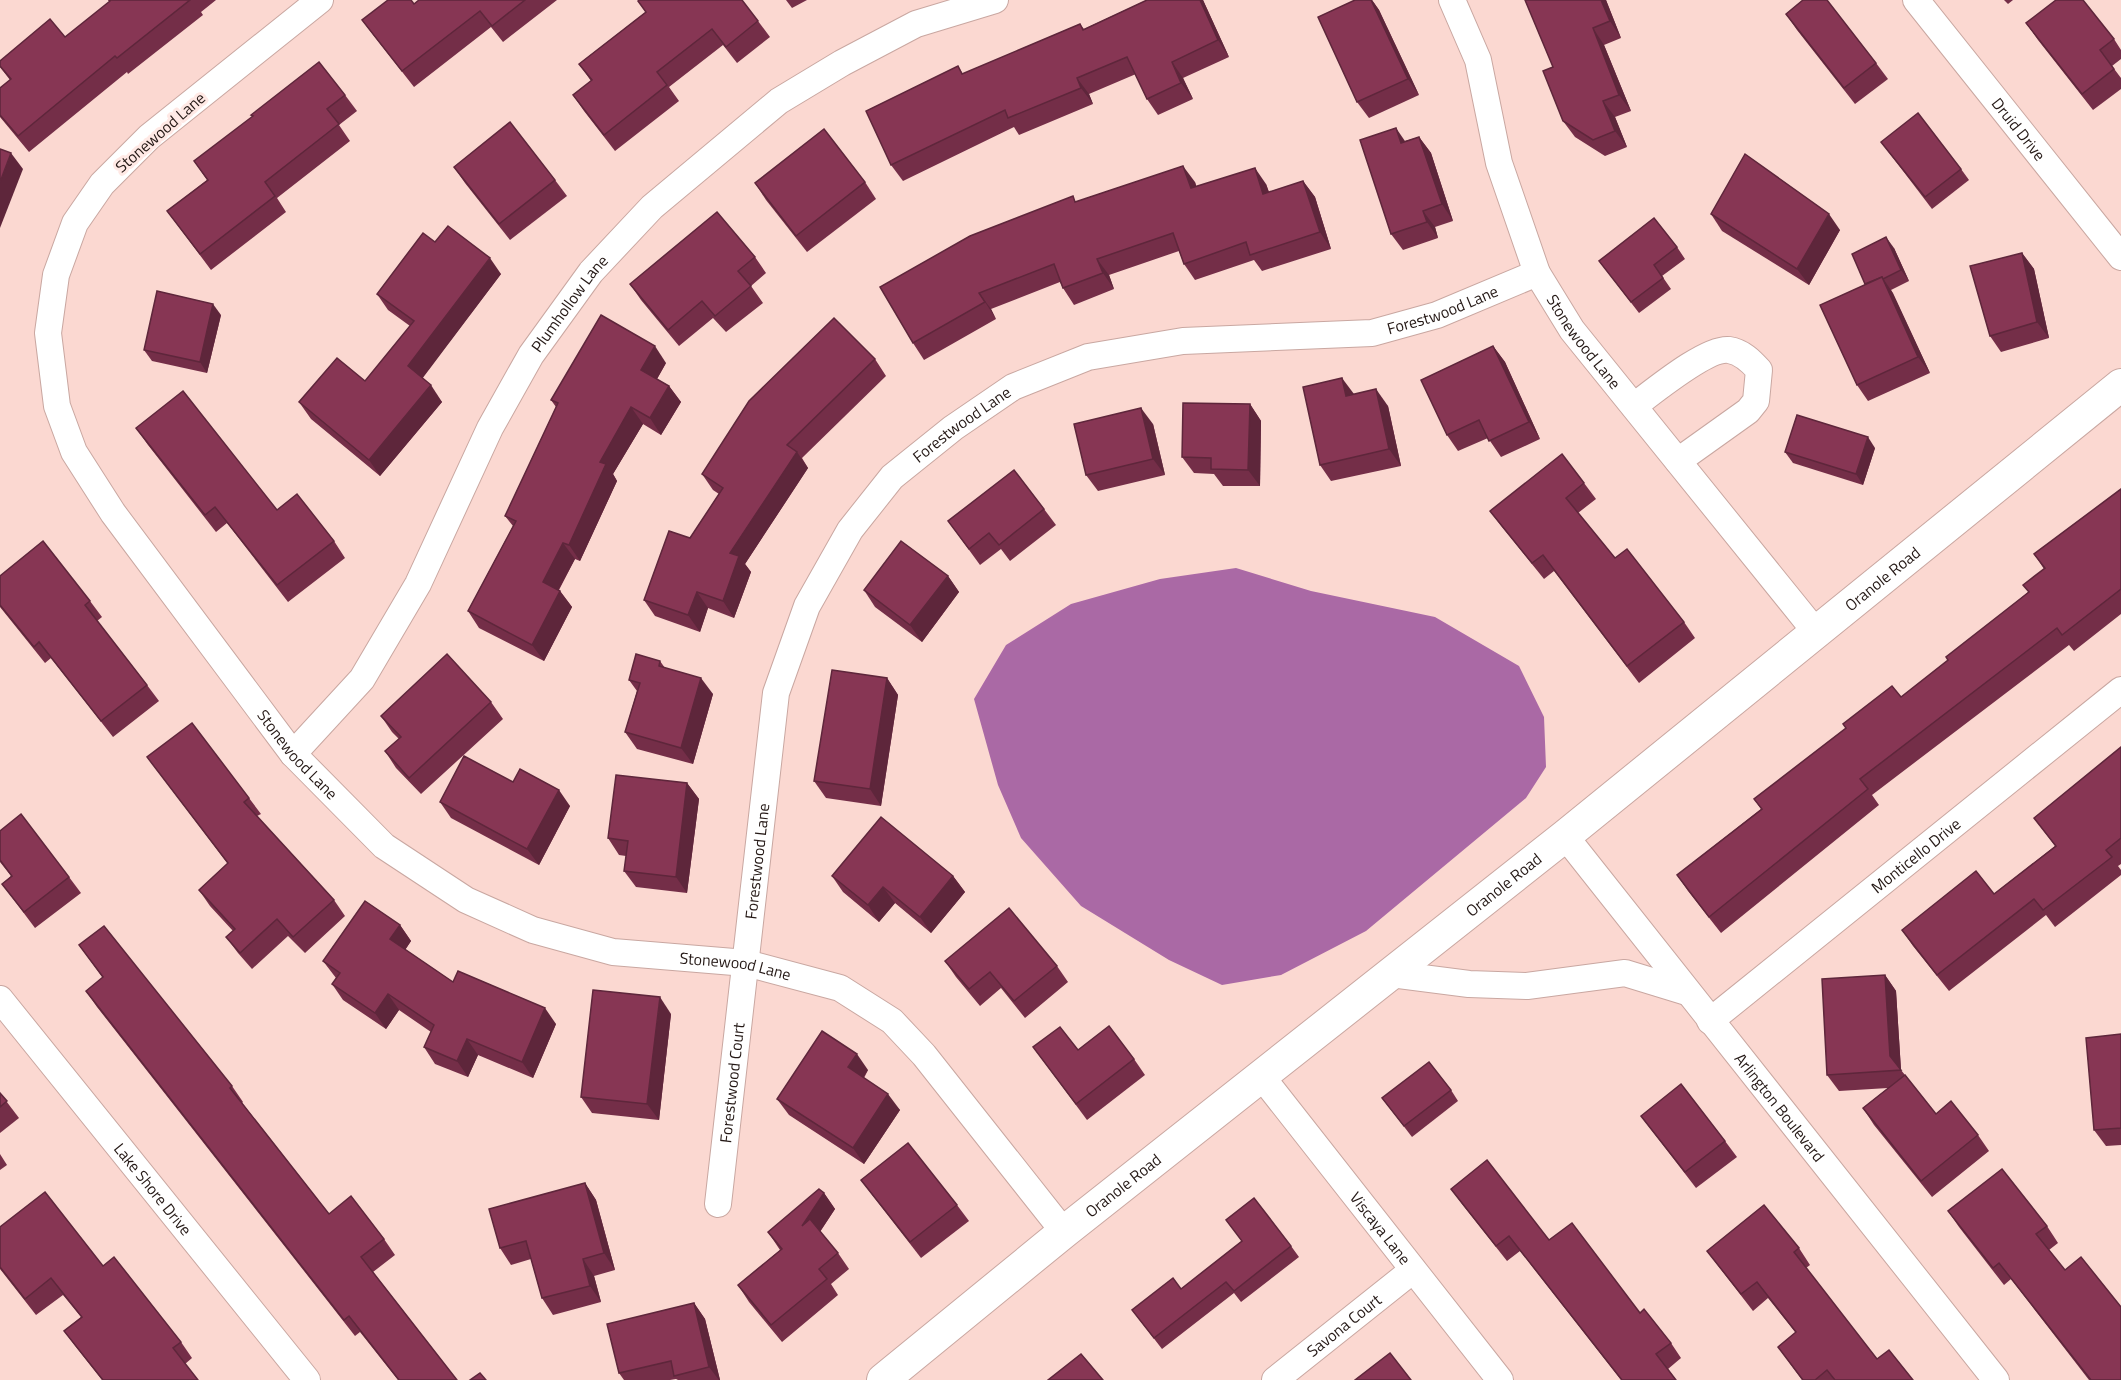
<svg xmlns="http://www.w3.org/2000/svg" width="2121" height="1380" font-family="'Titillium Web',sans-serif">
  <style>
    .water { fill: #aa69a5 }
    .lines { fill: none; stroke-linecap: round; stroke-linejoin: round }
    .minor-casing { stroke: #c9a7a1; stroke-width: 28 }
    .tertiary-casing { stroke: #c9a7a1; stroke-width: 34 }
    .minor { stroke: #fff; stroke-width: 26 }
    .tertiary { stroke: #fff; stroke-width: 32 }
    .wall { fill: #742e48 }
    .shaded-wall { fill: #5e263b }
    .building { fill: #873654; stroke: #5e263b; stroke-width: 1.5 }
    .labels { text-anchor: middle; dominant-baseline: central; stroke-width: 6; stroke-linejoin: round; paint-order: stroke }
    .street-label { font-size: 16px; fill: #241815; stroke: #ffe9e5 }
  </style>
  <rect width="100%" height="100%" fill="#fbd8d1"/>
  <path class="water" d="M1236,568L1311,591L1435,617L1519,666L1544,717L1546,767L1526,798L1366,931L1281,975L1222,985L1169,960L1081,906L1021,838L998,785L974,699L1006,645L1071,604L1160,579Z"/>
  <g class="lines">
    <defs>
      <g id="minor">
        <path id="s1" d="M320,0L149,137L102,184L75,223L56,275L48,333L57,406L74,452L113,513L293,754L384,846L466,900L533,930L613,952L746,963L840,988L892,1021L924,1055L1064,1232"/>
        <path id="s2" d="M1452,0L1478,60L1499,163L1537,273L1572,330L1815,631"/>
        <path id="s3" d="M1916,0L2121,257"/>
        <path d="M1634,406C1653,392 1707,347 1729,350C1742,352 1751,361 1759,370L1756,401L1748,411L1678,461"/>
        <path id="s4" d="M293,754L362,679L418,584L490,428L531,355L591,272L652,207L779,101L842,63L916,24L995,0"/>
        <path id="s5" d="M1565,836L1996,1380"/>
        <path d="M1391,974L1469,984L1527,986L1625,973L1687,992"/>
        <path id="s6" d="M0,999L307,1380"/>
        <path id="s7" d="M1710,1021L2121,690"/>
        <path id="s8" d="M1262,1077L1500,1380"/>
        <path id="s9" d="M718,1204L776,693L807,606L850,530L892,477L953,428L1013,387L1088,357L1183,341L1372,333L1437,315L1537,273"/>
        <path id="s10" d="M1275,1380L1413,1270"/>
      </g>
      <g id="tertiary">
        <path id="s11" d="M883,1380L1064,1232L1565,836L2121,385"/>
      </g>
    </defs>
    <use href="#minor" class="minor-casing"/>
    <use href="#tertiary" class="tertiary-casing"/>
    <use href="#minor" class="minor"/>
    <use href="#tertiary" class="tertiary"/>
  </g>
  <g class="wall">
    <path d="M108,0H216L201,12L203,15L128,74L127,72L29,152L0,117V88L10,80L0,67L65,37L110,2Z"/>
    <path d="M419,0H557L503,42L491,27L414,87L374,36L362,20L414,4Z"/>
    <path d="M786,0H807L792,8Z"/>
    <path d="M1147,0H1203L1229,57L1183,78L1193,99L1158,115L1147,99L1136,74L1089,94L1093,104L1019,135L1014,127L903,181L891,165L958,66L963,74L1080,24L1084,29Z"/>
    <path d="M1355,0H1372L1379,10L1419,95L1369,118L1357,102Z"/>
    <path d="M1525,0H1606L1621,38L1604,45L1631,111L1615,117L1627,147L1605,156L1575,137L1563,121L1553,67Z"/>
    <path d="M2004,0H2013L2008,4Z"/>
    <path d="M638,1L758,21L770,37L737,63L723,45L669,87L679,101L615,151L584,111L573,95L591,81L579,64L646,12Z"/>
    <path d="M1786,14L1876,63L1888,79L1855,104L1797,30Z"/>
    <path d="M2026,23L2114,39L2121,50V59L2112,66L2121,78V89L2093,110L2038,40Z"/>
    <path d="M345,95L357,111L339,125L350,141L277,198L286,212L211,270L167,211L207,180L194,161Z"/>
    <path d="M1419,137L1431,153L1453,221L1435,227L1438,238L1403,250L1391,234L1405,141Z"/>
    <path d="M1881,142L1961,169L1969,180L1932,209Z"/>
    <path d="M454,167L555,180L567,196L510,240L465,183Z"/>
    <path d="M1303,181L1315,197L1331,249L1262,271L1254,260L1195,280L1184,264L1179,251L1109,275L1114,289L1074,305L1063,288L1060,282L991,309L996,319L924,360L913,343L1077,202L1195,182L1196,186L1266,184L1269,192Z"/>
    <path d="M865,182L876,199L807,252L766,200L755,183Z"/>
    <path d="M1711,214L1840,230L1809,285L1722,231Z"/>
    <path d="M435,242L501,274L422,378L442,402L380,476L311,419L299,402L365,381L410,326L388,310L377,294Z"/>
    <path d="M1677,247L1685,259L1662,276L1671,289L1639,313L1599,261Z"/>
    <path d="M1894,248L1909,281L1891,290L1930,373L1868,401L1857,385L1865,284Z"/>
    <path d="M2022,253L2034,269L2049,338L2001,352L1990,336Z"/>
    <path d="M755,257L766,273L751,286L763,303L726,332L713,318L679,346L641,300L630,284Z"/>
    <path d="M221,315L207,373L152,361L144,350Z"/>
    <path d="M1493,346L1505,362L1540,439L1501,457L1488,438L1458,451L1447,435Z"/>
    <path d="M875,359L886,376L802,458L808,468L745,564L751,572L734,618L708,608L700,632L655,616L644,600L690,538L719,494L713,490L702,474Z"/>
    <path d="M666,363L657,379L669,386L681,402L661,435L643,424L613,474L617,481L580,561L575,559L559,590L560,591L572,607L544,661L479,628L468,611L513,526L505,516L556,407L551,400Z"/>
    <path d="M1354,395L1388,406L1401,466L1331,481L1320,465Z"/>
    <path d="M1250,404L1261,421L1260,486H1223L1214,474L1194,473L1182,457Z"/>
    <path d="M1153,424L1165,475L1098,491L1086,475Z"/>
    <path d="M136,428L277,510L334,541L345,558L288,602L227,523L216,532L148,445Z"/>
    <path d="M1875,448L1863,485L1793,463L1785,452Z"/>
    <path d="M1584,483L1596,499L1578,513L1615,558L1684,622L1695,638L1639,683L1554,571L1544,579L1502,527L1490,511Z"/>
    <path d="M2121,489V614L2074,651L2069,645L1872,795L1879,805L1721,933L1688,891L1677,875L1761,809L1754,799L1901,697L1948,661L2028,592L2044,569L2034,554Z"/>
    <path d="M1044,509L1056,525L1010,561L1001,549L980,565L948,521Z"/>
    <path d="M0,576L90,601L102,617L97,621L147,685L159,701L113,737L51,658L45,663L0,607Z"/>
    <path d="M948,576L959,592L922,642L875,607L864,590Z"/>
    <path d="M660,661L665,668L713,694L693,764L637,749L625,732L637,691L629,680Z"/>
    <path d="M887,678L898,695L881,806L826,798L814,781Z"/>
    <path d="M491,702L503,719L421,794L396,768L385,751L399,739L392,732L381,716Z"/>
    <path d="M2121,747V864L2118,866L2121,870V875L2055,927L2046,915L1949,991L1913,946L1902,930L1994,894L2055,846L2034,818Z"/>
    <path d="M147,757L249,798L261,814L257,816L334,900L345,916L305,953L288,936L252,969L238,953L226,937L233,931L210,906L199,890L228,864Z"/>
    <path d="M513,782L570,806L539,865L451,818L440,802Z"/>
    <path d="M687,783L699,799L687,893L636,887L624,871L626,856L619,855L608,838Z"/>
    <path d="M0,831L69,877L81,893L35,928L2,884L11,876L0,862Z"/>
    <path d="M832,876H953L965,892L931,933L895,903L879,922L843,892Z"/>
    <path d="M400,925L411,941L405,950L453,982L556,1024L533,1078L478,1055L468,1077L435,1064L424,1047L431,1032L399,1010L386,1029L343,1000L332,984L336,978L323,961Z"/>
    <path d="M79,945L232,1086L243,1102L242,1103L329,1214L384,1239L395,1255L373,1272L457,1380H398L360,1332L355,1336L97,1007L86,991L103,978Z"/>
    <path d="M945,961L1057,966L1068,982L1025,1018L1001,988L980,1006L956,977Z"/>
    <path d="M1885,975L1896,991L1901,1070L1936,1114L1978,1135L1989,1151L1932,1197L1874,1125L1863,1108L1888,1088L1839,1091L1827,1075Z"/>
    <path d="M671,1014L659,1120L592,1113L581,1097Z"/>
    <path d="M2121,1034V1145L2106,1146L2094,1130Z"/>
    <path d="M1033,1047L1078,1050L1134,1059L1145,1075L1087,1120Z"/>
    <path d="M868,1070L864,1078L900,1110L864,1164L789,1115L777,1099Z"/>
    <path d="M1451,1090L1458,1101L1412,1137L1382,1098Z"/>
    <path d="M0,1093L19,1118L0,1133Z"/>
    <path d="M1641,1116L1725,1141L1737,1157L1696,1188L1653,1132Z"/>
    <path d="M0,1154L7,1165L0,1170Z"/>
    <path d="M861,1180L957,1205L969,1221L921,1258L873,1196Z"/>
    <path d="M585,1183L596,1200L615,1270L594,1276L601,1302L553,1315L542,1298L531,1259L511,1265L500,1248Z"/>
    <path d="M1451,1189L1549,1240L1640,1313L1671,1343L1681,1358L1668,1369L1676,1380H1621L1520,1251L1507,1261L1462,1204Z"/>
    <path d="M824,1193L835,1209L820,1232L838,1253L849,1269L831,1284L838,1295L782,1342L749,1302L738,1285L780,1250L768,1232Z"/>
    <path d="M1948,1211L2047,1226L2058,1243L2049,1250L2121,1380H2089L2011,1279L2004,1285L1959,1227Z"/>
    <path d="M1226,1220L1291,1246L1299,1257L1241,1302L1234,1293L1162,1349L1132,1310L1181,1289L1242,1241Z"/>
    <path d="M0,1227L103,1266L181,1342L192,1358L185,1364L198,1380H102L76,1347L64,1331L81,1317L63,1295L36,1315L0,1269Z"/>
    <path d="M1799,1248L1810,1265L1806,1268L1877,1359L1913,1380H1802L1778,1347L1796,1333L1768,1298L1753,1311L1719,1267L1707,1251Z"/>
    <path d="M694,1303L705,1319L720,1380H678L676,1379L670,1380H624L619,1373Z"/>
  </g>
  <g class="shaded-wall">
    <path d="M1200,0H1203L1229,57L1218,40Z"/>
    <path d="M1371,0H1372L1379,10L1419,95L1408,79Z"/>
    <path d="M1601,0H1606L1621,38L1610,21Z"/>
    <path d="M1593,28L1604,45L1631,111L1619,95Z"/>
    <path d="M1172,62L1183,78L1193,99L1181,83Z"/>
    <path d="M1077,78L1089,94L1093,104L1081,88Z"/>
    <path d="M1603,101L1615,117L1627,147L1615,131Z"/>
    <path d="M1396,128L1407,144L1401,143Z"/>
    <path d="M1419,137L1431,153L1453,221L1442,204Z"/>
    <path d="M11,153L23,169L0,228V182Z"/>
    <path d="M1183,166L1195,182L1202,204L1191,188Z"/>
    <path d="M1255,168L1266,184L1275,210L1263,194Z"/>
    <path d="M1303,181L1315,197L1331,249L1320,232Z"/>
    <path d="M1423,211L1435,227L1438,238L1427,222Z"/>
    <path d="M1829,214L1840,230L1809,285L1797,269Z"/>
    <path d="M1886,237L1894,248L1909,281L1901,270Z"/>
    <path d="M2022,253L2034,269L2049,338L2037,322Z"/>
    <path d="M490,258L501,274L419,383L408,366Z"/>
    <path d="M1097,259L1109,275L1114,289L1103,273Z"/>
    <path d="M1882,277L1893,293L1930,373L1918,357Z"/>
    <path d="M979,293L991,309L996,319L985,302Z"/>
    <path d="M213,304L221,315L207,373L200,362Z"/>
    <path d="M655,346L666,363L653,386L641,370Z"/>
    <path d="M1493,346L1505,362L1540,439L1529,422Z"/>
    <path d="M1342,378L1354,394L1346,396Z"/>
    <path d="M431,385L442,402L380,476L369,460Z"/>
    <path d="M669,386L681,402L661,435L650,418Z"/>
    <path d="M1376,389L1388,406L1401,466L1389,449Z"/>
    <path d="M1250,404L1261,421L1260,486L1248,470Z"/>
    <path d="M631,407L643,424L613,474L617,481L580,561L569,545L600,462Z"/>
    <path d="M1141,408L1153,424L1165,475L1153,459Z"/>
    <path d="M1868,437L1875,448L1863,485L1856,474Z"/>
    <path d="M797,452L808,468L745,564L751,572L734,618L723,601L730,553Z"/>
    <path d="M563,543L575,559L554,598L543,582Z"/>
    <path d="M948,576L959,592L922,642L910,625Z"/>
    <path d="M560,591L572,607L544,661L532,645Z"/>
    <path d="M697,592L708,608L700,632L688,615Z"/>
    <path d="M701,678L713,694L693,764L681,748Z"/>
    <path d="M887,678L898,695L881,806L870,789Z"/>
    <path d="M687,783L699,799L687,893L676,877Z"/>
    <path d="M559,790L570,806L539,865L527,849Z"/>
    <path d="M953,876L965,892L931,933L920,917Z"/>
    <path d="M883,887L895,903L879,922L868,905Z"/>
    <path d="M400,925L411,941L401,956L390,939Z"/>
    <path d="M1885,975L1896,991L1901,1070L1890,1056Z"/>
    <path d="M388,994L399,1010L386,1029L375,1013Z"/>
    <path d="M660,997L671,1014L659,1120L647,1104Z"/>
    <path d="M545,1008L556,1024L533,1078L522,1062Z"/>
    <path d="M467,1039L478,1055L468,1077L457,1061Z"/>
    <path d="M857,1054L868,1070L859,1084L848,1067Z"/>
    <path d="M888,1094L900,1110L864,1164L853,1148Z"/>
    <path d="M585,1183L596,1200L615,1270L604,1253Z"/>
    <path d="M824,1193L835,1209L813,1242L802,1226Z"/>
    <path d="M583,1259L594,1276L601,1302L590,1286Z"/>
    <path d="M694,1303L705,1319L720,1380H719L709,1367Z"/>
  </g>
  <g class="building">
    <path d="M109,0H190L117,58L115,56L18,136L0,115V88L11,79L0,66V61L50,19L65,37L110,1Z"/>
    <path d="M388,0H411L414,4L419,0H525L492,26L480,11L402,71L362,20Z"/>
    <path d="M639,0H742L758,21L726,47L712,29L657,72L667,85L604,135L573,95L592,80L579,64L646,12L638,1Z"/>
    <path d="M1147,0H1200L1218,40L1172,62L1181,83L1147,99L1127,57L1077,78L1081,88L1008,118L1005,110L891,165L866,111L958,66L962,74L1080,24L1083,30Z"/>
    <path d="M1355,0H1371L1408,79L1357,102L1318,17Z"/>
    <path d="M1525,0H1601L1610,21L1593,28L1619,95L1603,101L1615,131L1593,140L1563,121L1543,71L1553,67Z"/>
    <path d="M1803,0H1827L1876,63L1844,88L1786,14Z"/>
    <path d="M2056,0H2083L2114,39L2100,50L2114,69L2082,94L2026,23Z"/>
    <path d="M319,62L345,95L327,109L339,124L265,182L275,196L200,254L167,211L208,180L194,161L253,116L251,115Z"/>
    <path d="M1918,113L1961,169L1925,197L1881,142Z"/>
    <path d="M510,122L555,180L499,224L454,167Z"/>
    <path d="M1396,128L1401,143L1419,137L1442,204L1423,211L1427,222L1391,234L1360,140Z"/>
    <path d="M824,129L865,182L796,236L755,183Z"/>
    <path d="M0,149L11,153L0,182Z"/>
    <path d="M1745,154L1829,214L1797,269L1711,214Z"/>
    <path d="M1183,166L1191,188L1255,168L1263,194L1303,181L1320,232L1250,255L1246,242L1184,264L1173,233L1097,259L1103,273L1063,288L1054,264L979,293L985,302L913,343L880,287L970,236L1073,196L1075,202Z"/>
    <path d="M717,212L755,257L738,271L751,286L715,316L702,301L668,330L630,284Z"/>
    <path d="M1654,218L1677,247L1654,265L1663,278L1631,302L1599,261Z"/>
    <path d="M448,226L490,258L408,366L431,385L369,460L299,402L337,358L365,381L414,321L377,294L423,233L435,242Z"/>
    <path d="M1886,237L1901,270L1883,279L1882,277L1865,284L1852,254Z"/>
    <path d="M2022,253L2037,322L1990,336L1970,266Z"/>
    <path d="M1882,277L1918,357L1857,385L1820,305Z"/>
    <path d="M157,291L213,304L200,362L144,350Z"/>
    <path d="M601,315L655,346L641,370L669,386L650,418L631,407L600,462L606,464L569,545L563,543L543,582L560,591L532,645L468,611L516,521L505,516L558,403L551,400Z"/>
    <path d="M834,318L875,359L787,445L797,452L730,553L739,556L723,601L697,592L688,615L644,600L669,531L690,538L723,488L702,474L749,401Z"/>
    <path d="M1493,346L1529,422L1489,441L1479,420L1447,435L1421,380Z"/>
    <path d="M1342,378L1346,396L1376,389L1389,449L1320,465L1303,387Z"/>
    <path d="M183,391L277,510L297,494L334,541L277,585L215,507L205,515L136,428Z"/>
    <path d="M1183,403L1250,404L1248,470L1211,469V458L1182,457Z"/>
    <path d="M1141,408L1153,459L1086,475L1074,424Z"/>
    <path d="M1797,415L1868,437L1856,474L1785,452Z"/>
    <path d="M1562,454L1584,483L1566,498L1615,558L1627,549L1684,622L1627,666L1543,555L1532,563L1490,511Z"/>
    <path d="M1014,470L1044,509L999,545L989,533L969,549L948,521Z"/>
    <path d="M2121,489V589L2062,635L2057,628L1860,779L1868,789L1709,917L1677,875L1762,809L1754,799L1846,728L1843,724L1892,686L1901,697L1948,660L1946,657L2029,592L2023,585L2045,568L2034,554Z"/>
    <path d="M43,541L90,601L85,605L147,685L101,721L39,642L34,647L0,605V576Z"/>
    <path d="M901,541L948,576L910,625L864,590Z"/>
    <path d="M447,654L491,702L409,778L385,751L401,737L381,716Z"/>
    <path d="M636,654L660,661L659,666L701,678L681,748L625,732L640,683L629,680Z"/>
    <path d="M832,670L887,678L870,789L814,781Z"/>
    <path d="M192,723L249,798L244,802L334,900L293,937L277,919L240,953L226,937L235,929L199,890L228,863L147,757Z"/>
    <path d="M2121,747V838L2106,850L2112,857L2043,910L2034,899L1937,975L1902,930L1976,871L1994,894L2056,846L2034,818Z"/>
    <path d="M464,756L513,782L520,769L559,790L527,849L440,802Z"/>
    <path d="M616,775L687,783L676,877L624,871L628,841L608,838Z"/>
    <path d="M21,814L69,877L24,912L2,884L12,876L0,860V831Z"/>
    <path d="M881,817L953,876L920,917L883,887L868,905L832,876Z"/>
    <path d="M365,901L400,925L390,939L453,982L458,971L545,1008L522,1062L467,1039L457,1061L424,1047L434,1025L388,994L375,1013L332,984L340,973L323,961Z"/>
    <path d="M1009,908L1057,966L1014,1001L990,972L969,989L945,961Z"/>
    <path d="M104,926L232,1086L230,1088L329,1214L351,1196L384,1239L361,1257L457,1380H399L349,1316L344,1320L86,991L103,977L79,945Z"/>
    <path d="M1885,975L1890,1056L1901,1070L1827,1075L1822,979Z"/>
    <path d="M593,990L660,997L647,1104L581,1097Z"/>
    <path d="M1109,1026L1134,1059L1076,1104L1033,1047L1060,1027L1078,1050Z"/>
    <path d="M822,1031L857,1054L848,1067L888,1094L853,1148L777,1099Z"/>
    <path d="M2121,1034V1128L2094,1130L2086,1038Z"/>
    <path d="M1429,1062L1451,1090L1404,1126L1382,1098Z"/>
    <path d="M1905,1075L1936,1114L1951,1101L1978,1135L1921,1181L1863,1108Z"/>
    <path d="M1681,1084L1725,1141L1685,1172L1641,1116Z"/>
    <path d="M0,1093L7,1101L0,1107Z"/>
    <path d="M908,1143L957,1205L910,1242L861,1180Z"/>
    <path d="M1487,1160L1549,1240L1572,1223L1640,1313L1644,1309L1671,1343L1656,1354L1676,1380H1622L1509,1236L1496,1246L1451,1189Z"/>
    <path d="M2002,1169L2047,1226L2036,1234L2065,1270L2081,1257L2121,1307V1380H2091L1999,1263L1993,1268L1948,1211Z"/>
    <path d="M585,1183L604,1253L583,1259L590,1286L542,1298L526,1241L500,1248L489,1209Z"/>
    <path d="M819,1189L824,1193L802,1226L810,1219L838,1253L819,1269L827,1279L771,1325L738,1285L782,1249L768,1232Z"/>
    <path d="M45,1192L103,1266L114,1257L181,1342L173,1348L198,1380H103L64,1331L82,1317L51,1278L25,1299L0,1267V1227Z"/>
    <path d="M1254,1198L1291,1246L1234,1291L1226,1282L1154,1338L1132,1310L1173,1278L1181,1289L1242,1241L1226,1220Z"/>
    <path d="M1764,1205L1799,1248L1794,1252L1877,1359L1889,1350L1913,1380H1835L1827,1370L1815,1380H1803L1778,1347L1796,1332L1757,1282L1741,1294L1707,1251Z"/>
    <path d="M694,1303L709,1367L674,1376L671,1361L619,1373L607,1324Z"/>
    <path d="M1390,1353L1411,1380H1355Z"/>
    <path d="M1081,1354L1103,1380H1048Z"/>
    <path d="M480,1373L486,1380H470Z"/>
  </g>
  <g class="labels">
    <g class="street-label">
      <text stroke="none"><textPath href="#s3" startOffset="165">Druid Drive</textPath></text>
      <text transform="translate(160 132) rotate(-41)">Stonewood Lane</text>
      <text stroke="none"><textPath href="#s4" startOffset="532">Plumhollow Lane</textPath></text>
      <text stroke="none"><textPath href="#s9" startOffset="1353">Forestwood Lane</textPath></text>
      <text stroke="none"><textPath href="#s2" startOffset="370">Stonewood Lane</textPath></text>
      <text stroke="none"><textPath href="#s9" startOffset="849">Forestwood Lane</textPath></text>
      <text stroke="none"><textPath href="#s11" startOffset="1281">Oranole Road</textPath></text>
      <text stroke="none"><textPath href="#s1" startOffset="946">Stonewood Lane</textPath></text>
      <text stroke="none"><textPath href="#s7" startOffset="264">Monticello Drive</textPath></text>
      <text stroke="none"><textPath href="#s9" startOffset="345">Forestwood Lane</textPath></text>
      <text stroke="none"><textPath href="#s11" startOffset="794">Oranole Road</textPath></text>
      <text stroke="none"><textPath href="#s1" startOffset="1450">Stonewood Lane</textPath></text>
      <text stroke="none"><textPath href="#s9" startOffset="122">Forestwood Court</textPath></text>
      <text stroke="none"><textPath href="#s5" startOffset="346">Arlington Boulevard</textPath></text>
      <text stroke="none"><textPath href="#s11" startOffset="309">Oranole Road</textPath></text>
      <text stroke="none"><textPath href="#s6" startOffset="244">Lake Shore Drive</textPath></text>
      <text stroke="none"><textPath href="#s8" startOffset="192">Viscaya Lane</textPath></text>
      <text stroke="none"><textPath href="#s10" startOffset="88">Savona Court</textPath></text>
    </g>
  </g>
</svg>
